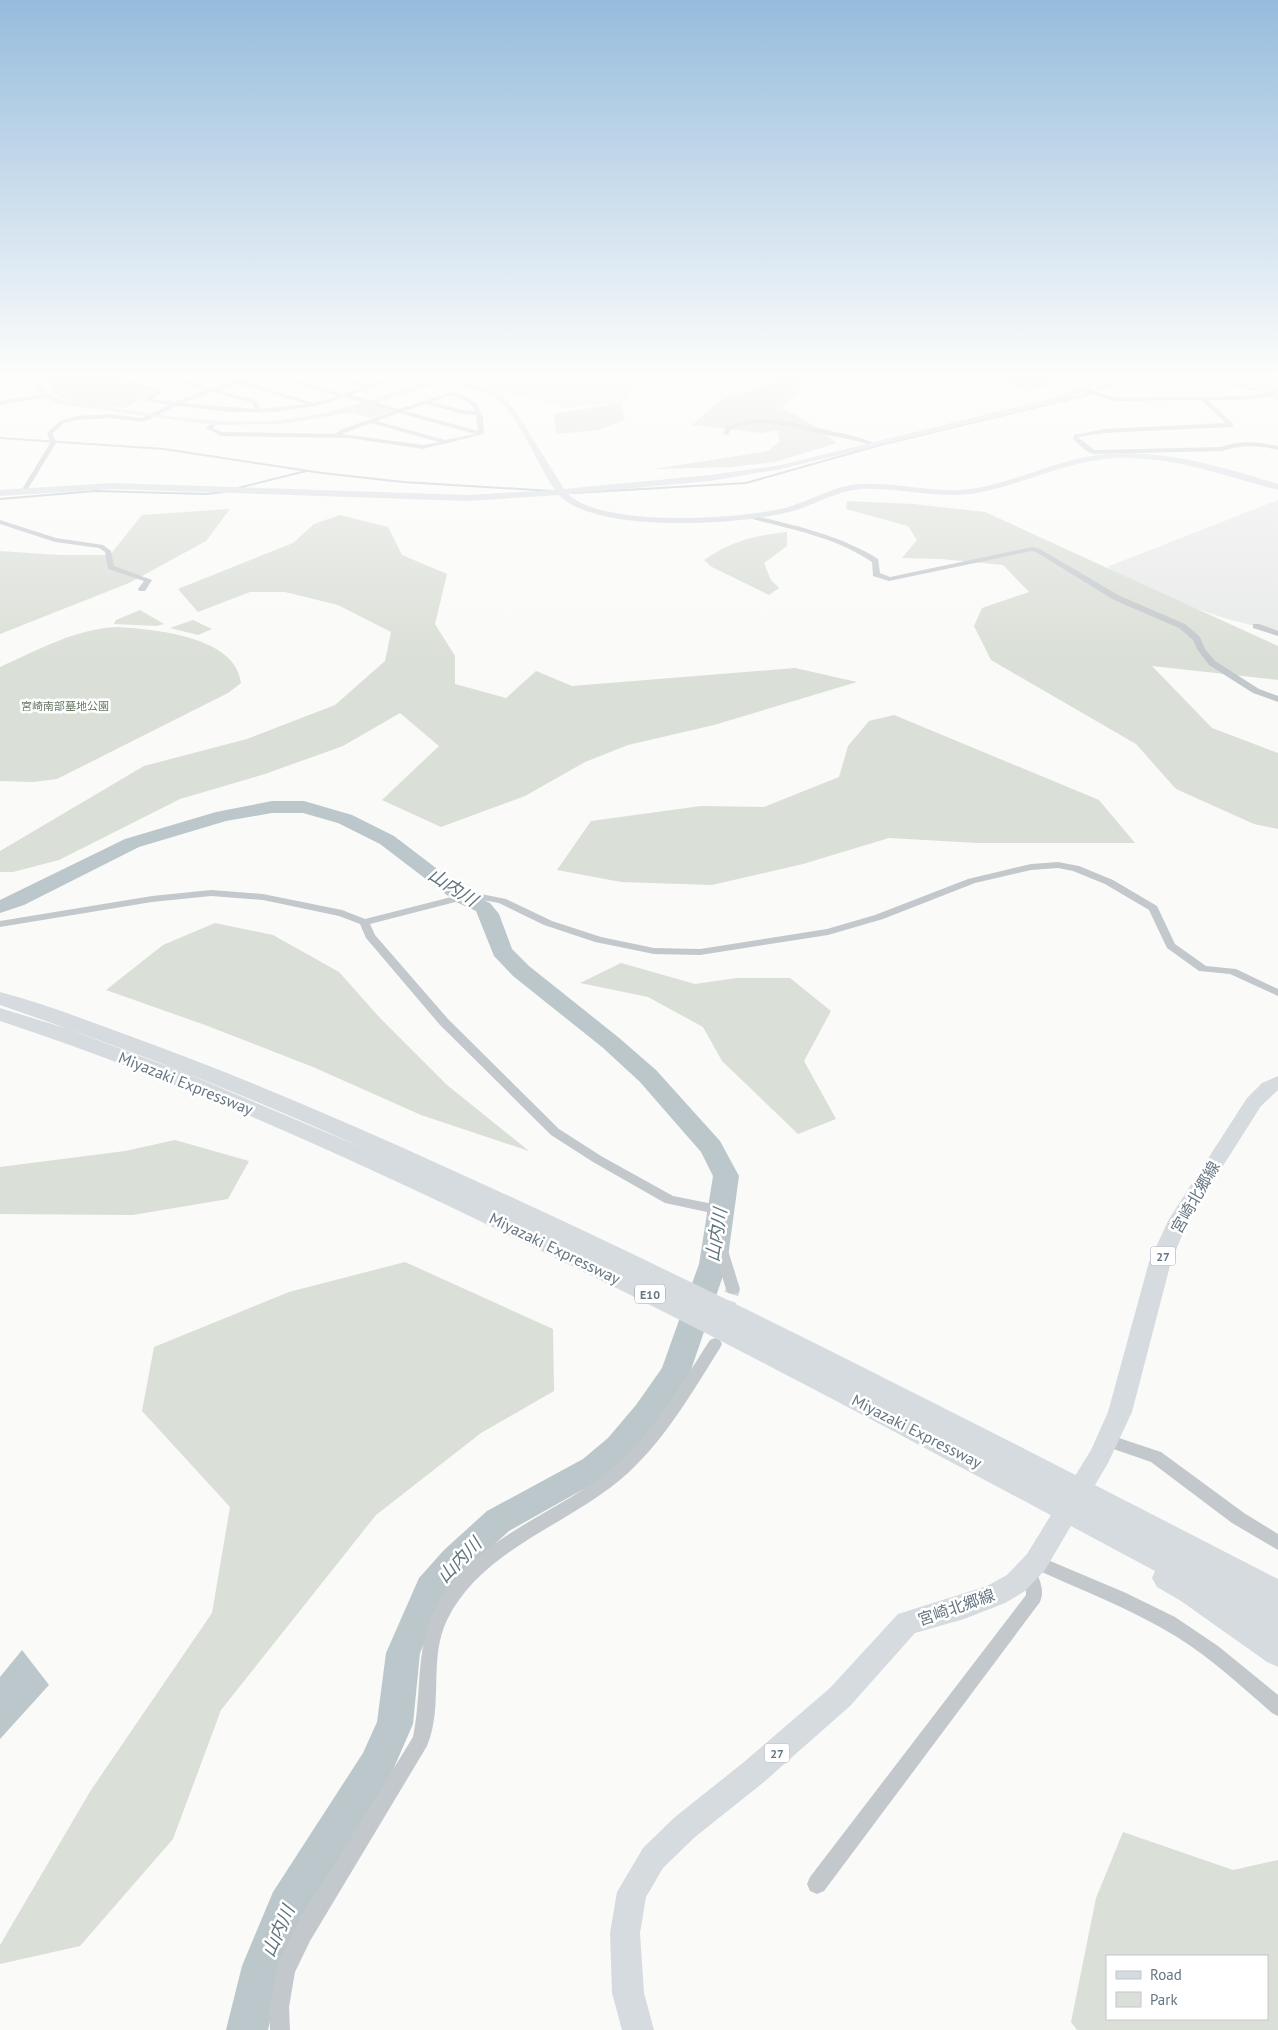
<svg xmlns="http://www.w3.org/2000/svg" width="1278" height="2030" font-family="'PT Sans','Noto Sans JP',sans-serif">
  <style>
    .built { fill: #e8e9e9 }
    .green { fill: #dadfd7; fill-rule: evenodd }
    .water { fill: #bbc7cb }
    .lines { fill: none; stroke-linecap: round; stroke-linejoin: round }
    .stream { stroke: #bbc7cb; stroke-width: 2 }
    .river { fill: #bbc7cb; fill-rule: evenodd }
    .street-tunnel { stroke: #d5d9db; stroke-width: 14; stroke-dasharray: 14 7; stroke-linecap: butt }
    .street { fill: #c3c8cc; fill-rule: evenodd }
    .secondary { fill: #d6dbdf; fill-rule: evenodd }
    .primary { fill: #d6dbdf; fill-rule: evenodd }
    .highway { fill: #d6dbdf; fill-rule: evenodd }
    .labels { text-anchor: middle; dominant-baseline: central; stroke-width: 5; stroke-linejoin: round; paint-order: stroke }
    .far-park-label { font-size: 11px; fill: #687a64; stroke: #fff }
    .shield { fill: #fff; stroke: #939fa8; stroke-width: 1 }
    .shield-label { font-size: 12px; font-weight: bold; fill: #657683 }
    .near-street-label { font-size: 16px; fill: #657683; stroke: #fff }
    .near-water-label { font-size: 18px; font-style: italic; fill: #60757c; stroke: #fff }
  </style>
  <rect width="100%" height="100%" fill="#fafaf8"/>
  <g class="built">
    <path d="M432,374H688L687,376L654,380L625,393L627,402L565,407Z"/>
    <path d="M1278,500V632L1224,618L1154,594L1107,567Z"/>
  </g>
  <g class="green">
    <path d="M55,374H95L155,393L124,408L93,405L71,401L53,393L42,376Z"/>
    <path d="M783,374H816H809L798,392L781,408L805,420L837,443L775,462L731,467L654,469L768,451L780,441L777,430L761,433L692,425L724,397L753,390Z"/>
    <path d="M983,374H1055L1049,385L1027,391Z"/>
    <path d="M620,403L625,420L599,430L556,434L554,414Z"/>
    <path d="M371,405L391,411L370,418L349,412Z"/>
    <path d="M847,501L913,504L985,512L1278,646V680L1152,666L1212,728L1278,753V829L1254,824L1176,789L1136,744L991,660L974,626L982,608L1029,592L1003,565L941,559L902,558L917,540L908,526L846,509Z"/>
    <path d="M230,509L206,541L129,583L0,634V551L60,555H110L142,515Z"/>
    <path d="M340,515L388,527L402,555L447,574L435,624L455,656V684L506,698L536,671L572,686L795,668L857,682L714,725L628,745L585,762L525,796L441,827L382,800L439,746L400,713L343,746L265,774L180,799L59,860L13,872H0V851L144,766L247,739L335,705L385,661L391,632L338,605L285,592H250L198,612L178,589L293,543L314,524Z"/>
    <path d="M787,532V546L764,563L771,580L779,588L769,595L712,567L704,560C734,540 753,536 787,532Z"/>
    <path d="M140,610L164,624L157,626L114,624L116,620Z"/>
    <path d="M193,620L212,629L198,635L170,628Z"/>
    <path d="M117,627C153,629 236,636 241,683L228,693L57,779L33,782L0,781V667C38,650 75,629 117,627Z"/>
    <path d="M894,715L1099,800L1135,843H978L889,838L803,864L712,885L621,882L557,870L591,821L701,806L764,807L839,777L848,746L869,721Z"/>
    <path d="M215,923L273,935L339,972L380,1018L447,1085L529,1151L421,1115L313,1067L205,1025L106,990L163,945Z"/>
    <path d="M621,963L695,984L737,978H790L831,1011L804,1061L836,1119L798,1134L722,1061L703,1027L648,997L580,983Z"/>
    <path d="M175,1140L249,1161L228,1199L133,1215L0,1214V1167L125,1151Z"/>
    <path d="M405,1262L553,1329L554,1391L481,1433L376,1515L221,1710L173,1839L80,1946L0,1964V1945L91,1790L212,1613L230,1507L142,1411L154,1347L289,1292Z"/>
    <path d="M1123,1832L1233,1870L1278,1860V2030H1077L1071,2022L1096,1898ZM1267,1956V2019H1107V1956Z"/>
  </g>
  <path class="water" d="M22,1650L49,1685L0,1739V1677Z"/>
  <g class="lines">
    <g class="stream">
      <path d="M1193,374L1278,395"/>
      <path d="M1276,374L1278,375"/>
      <path d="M0,438L164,449L322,473L403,482L552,491"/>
      <path d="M238,488L306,471"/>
      <path d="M572,493L746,483L880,445L1083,396L1111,384L1122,374"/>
      <path d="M0,499L95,491L206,494L224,492"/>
    </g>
    <path class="river" d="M272,801H304L352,815L394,836L470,894L490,903L499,914L512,949L529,966L618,1037L656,1070L720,1141L739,1176L727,1264L690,1373L658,1423L630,1456L605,1477L509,1531L466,1570L443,1599L420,1653L413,1724L389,1779L301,1919L282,1966L268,2030H226L242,1966L273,1892L363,1753L377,1722L386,1653L419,1578L444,1550L487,1511L583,1459L608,1438L636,1405L662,1368L699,1264L713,1176L701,1152L640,1082L602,1047L513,976L494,956L476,911L456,902L380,844L338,823L303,813H272L226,821L139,847L24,905L0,913V900L125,839L216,812Z"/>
    <path class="street-tunnel" d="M725,1314L733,1289"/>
    <g class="street">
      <path d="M98,374H104L162,391V393L152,399L175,402L207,390L153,375V374H159L213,389L233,382L208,374C219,374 229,381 239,381C249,381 259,374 270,374L343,394L365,387L320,375V374H326L370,385L404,374L405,376L350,395L399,409L452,392L465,396L477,403L483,417L484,434L423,449L349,438L221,436L206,428L214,421L217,423L213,428L222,432L335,434L340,430L393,411L344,397L315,406L273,412H231L176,406L143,422L110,418L76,420L64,423L53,433L56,443L26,492H22L21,491L50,443L47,433L60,421L76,416L110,414L142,418L169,405L145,401V399L155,392ZM267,376L338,396L313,403L245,382ZM239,384L307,404L261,409L257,401L219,390ZM213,392L253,403L255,409L182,403ZM450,395C460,398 471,401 475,411L463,410L431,402ZM425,404L463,414L476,415L478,431L405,411ZM399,413L475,434L445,440L377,421ZM371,423L439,442L423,445L342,434Z"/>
      <path d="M1083,388L1114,397L1129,398L1245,396L1275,393L1278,395L1245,400H1208L1233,424V426L1231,427L1104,433L1078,437L1094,450L1221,447C1240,440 1259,442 1278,446V450C1258,445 1242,445 1222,451L1093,454L1085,450L1073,439L1074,435L1104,429L1226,423L1201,400L1114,401L1081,391Z"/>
      <path d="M46,394L48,397L0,405V401Z"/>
      <path d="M750,419L785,421L854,436L878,444L875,446C856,440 837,437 818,433C788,426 760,417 731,429L728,435L723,434L726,427Z"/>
      <path d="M747,514C792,525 838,534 878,559L880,573L890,577L1032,547L1040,549L1120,596L1185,624L1200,637L1205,649L1215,661L1259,689L1278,696V702L1253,693L1209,665L1197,649L1193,640L1179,628L1114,600L1036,552L1032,551L889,581L873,576L872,562C834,536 788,529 745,517V515Z"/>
      <path d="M0,520L56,538L103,545L111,551L114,566L152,580L145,591H139L138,589L144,581L108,569L105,552L99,548L55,542L0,524Z"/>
      <path d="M1253,624H1259L1278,631V636L1253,628Z"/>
      <path d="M1058,862L1079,866L1113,880L1157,906L1175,944L1206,966L1236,969L1278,989V996L1230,974L1199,971L1167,948L1149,910L1105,884L1073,871L1058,868L1031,870L975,883L883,919L828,935L700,955L654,954L595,942L544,925L499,903L471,898L370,924L375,935L448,1019L559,1129L601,1156L673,1196L718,1205L722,1231L740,1289L738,1293L733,1294L728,1293L726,1289L708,1231L707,1212L665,1203L593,1162L551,1135L440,1025L366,938L360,924L339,916L263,900L211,896L152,902L0,927V921L152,896L211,890L263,894L342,910L365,919L471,892L506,899L552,921L601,937L654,948L700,949L827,929L875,915L968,879L1031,864Z"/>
      <path d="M715,1338L720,1340L722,1344L720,1348C693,1391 666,1438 628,1473C571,1525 483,1547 447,1620C428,1659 444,1706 427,1746L310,1941L295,1972L289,2007L290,2030H270L269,2007L278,1964L296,1927L413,1737C422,1695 415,1651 434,1611C469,1537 560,1515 617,1464C656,1429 682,1383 710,1340Z"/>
      <path d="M1107,1434L1161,1452L1244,1513L1278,1534V1550L1232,1523L1151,1462L1102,1445L1099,1440L1102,1435Z"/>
      <path d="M1036,1555L1126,1593L1175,1617L1218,1646L1278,1695V1716L1272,1713C1241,1686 1211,1658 1177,1637C1132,1609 1083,1591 1035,1569C1040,1581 1045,1590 1040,1602L824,1891L817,1894L810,1891L807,1884L810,1877L1026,1595V1585L1020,1572L1022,1567L1029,1565L1028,1562L1030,1557Z"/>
    </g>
    <g class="secondary">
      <path d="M29,374H35L49,394L63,400C134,410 209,427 282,420C333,414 383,396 432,380L412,374H422L474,385L504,397L517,413L564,489L710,475L781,465L1060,396L1085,385L1095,374H1101L1091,389L1066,400L781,469L710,481L568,494C602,528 739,519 785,508C811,501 833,486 860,484C899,482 938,495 977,488C1027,479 1067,454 1120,453C1174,452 1226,468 1278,484V490C1225,476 1176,457 1120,458C1069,459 1026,484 977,493C939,500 900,487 861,489C835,491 814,506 789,512C740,525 596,534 559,495L468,501L112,489L0,496V490L112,483L468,495L555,490C539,468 518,415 499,401C483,389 460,386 441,382L346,413L281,424L214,425L58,404L43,398Z"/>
      <path d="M1278,391V400L1271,395Z"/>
    </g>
    <g class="primary">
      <path d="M1222,374H1233L1278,388V394Z"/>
      <path d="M1278,1076V1090L1261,1106L1188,1221L1171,1262L1132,1412L1108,1463L1045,1570L1025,1591L1005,1603L964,1619L915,1633L850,1706L764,1782L695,1837L663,1868L646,1897L640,1933L644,1993L654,2030H622L612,1993L610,1933L617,1892L643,1848L675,1817L744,1762L830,1688L898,1614L987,1586L1007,1575L1027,1554L1091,1450L1108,1412L1149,1262L1169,1219L1247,1098L1262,1083Z"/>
    </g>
    <path class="highway" d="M0,992C43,1003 85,1020 127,1035C238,1075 347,1122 454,1171C733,1297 1005,1439 1278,1579V1667L1267,1662L1181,1601L1157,1587L1152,1578L1155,1571C947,1460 740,1347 527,1244C356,1160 182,1081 0,1021V1008L68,1029L188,1074L363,1148C244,1094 123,1047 0,1005Z"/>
  </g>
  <linearGradient id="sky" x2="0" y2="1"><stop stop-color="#96bcdc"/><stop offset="0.57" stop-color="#fdfdfc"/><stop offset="1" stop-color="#fdfdfc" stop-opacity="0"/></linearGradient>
  <rect width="1278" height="658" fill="url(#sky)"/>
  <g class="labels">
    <g class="far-park-label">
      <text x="65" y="706">宮崎南部墓地公園</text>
    </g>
    <g class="shield">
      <rect x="1150.5" y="1246.5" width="25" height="19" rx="4"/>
      <rect x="635" y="1284.5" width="30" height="19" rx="4"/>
      <rect x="764.5" y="1743.5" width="25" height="19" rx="4"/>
    </g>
    <g class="shield-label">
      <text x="1163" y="1256">27</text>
      <text x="650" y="1294">E10</text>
      <text x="777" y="1753">27</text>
    </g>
    <g class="near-street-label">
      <text transform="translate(186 1083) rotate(22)">Miyazaki Expressway</text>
      <text transform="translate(1195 1197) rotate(-60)">宮崎北郷線</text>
      <text transform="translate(555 1248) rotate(26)">Miyazaki Expressway</text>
      <text transform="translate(917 1431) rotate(27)">Miyazaki Expressway</text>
      <text transform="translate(956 1607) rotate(-19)">宮崎北郷線</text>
    </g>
    <g class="near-water-label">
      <text transform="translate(453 887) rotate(33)">山内川</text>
      <text transform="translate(716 1235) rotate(-81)">山内川</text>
      <text transform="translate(459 1560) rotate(-46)">山内川</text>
      <text transform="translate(278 1931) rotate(-66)">山内川</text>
    </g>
  </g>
  <rect x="1106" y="1955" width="162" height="65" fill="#ffffff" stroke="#c1c8cd"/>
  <rect x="1116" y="1971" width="25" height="8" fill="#d6dbdf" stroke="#c1c8cd"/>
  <text x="1150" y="1980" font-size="15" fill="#657683">Road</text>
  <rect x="1116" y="1992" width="25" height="15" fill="#dadfd7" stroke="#c1c8cd"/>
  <text x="1150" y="2005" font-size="15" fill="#657683">Park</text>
</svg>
